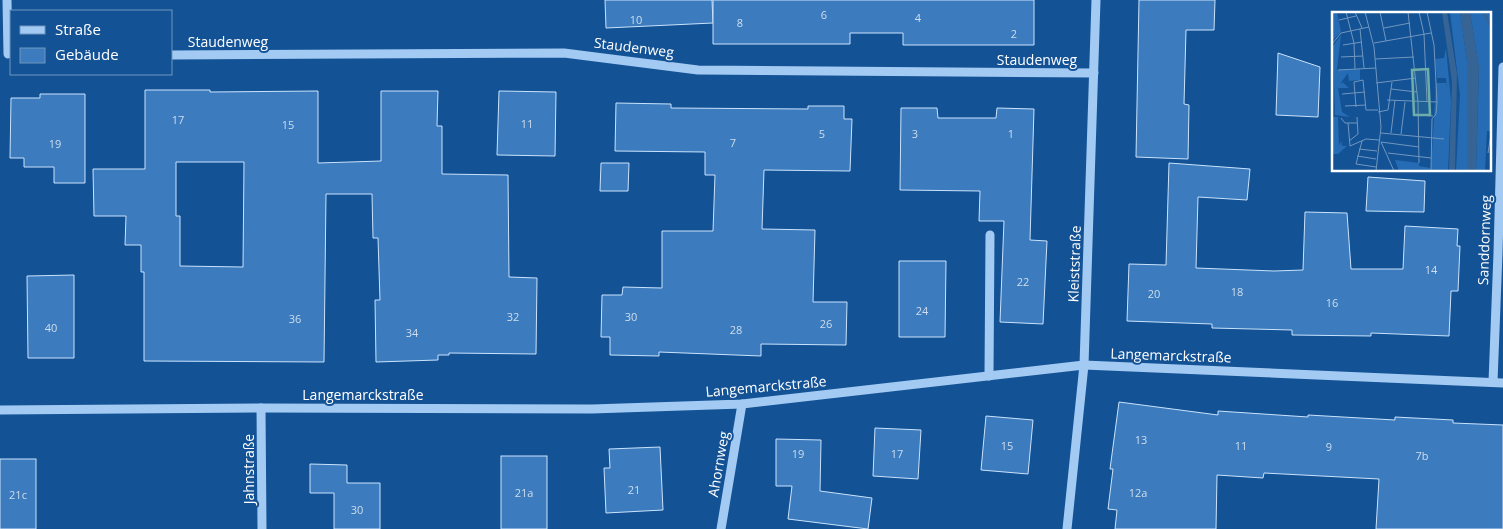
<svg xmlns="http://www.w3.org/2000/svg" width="1503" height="529" font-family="'Open Sans',sans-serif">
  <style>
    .building { fill: #3c7bbd; stroke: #cae3fd; fill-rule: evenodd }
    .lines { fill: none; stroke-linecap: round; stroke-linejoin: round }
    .minor { stroke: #a2caf3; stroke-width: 9 }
    .labels { text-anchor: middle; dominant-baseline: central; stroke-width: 4; stroke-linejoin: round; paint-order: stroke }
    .number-label { font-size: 11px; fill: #cedeee }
    .street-label { font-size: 14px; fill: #fff; stroke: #135295 }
    .inset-river { fill: none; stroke: #366494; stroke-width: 2.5 }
    .inset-road { fill: none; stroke: #7197bf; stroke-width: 1 }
    .view { fill: #6fada8; fill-opacity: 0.15; stroke: #6fada8; stroke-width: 2.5 }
    .inset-edge { fill: none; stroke: #fff; stroke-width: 2.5 }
  </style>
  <rect width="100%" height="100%" fill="#135295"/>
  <g class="building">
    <path d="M605,0H712L713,23L606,28Z"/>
    <path d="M713,0H1034V45H903V33H850V44H713Z"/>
    <path d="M1139,0H1215L1214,30H1186L1184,104L1189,105L1188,159L1136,157Z"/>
    <path d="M1278,53L1320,67L1318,117L1276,115Z"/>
    <path d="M145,90H210V92L318,91V163L381,161V91H438L437,126H442V174L508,175L509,277L537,278L536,354L449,353V355H438V360L376,362L375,300H380L378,238H373L372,194H326L324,362L144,361V272H141V245H125L126,216H94L93,169H145ZM176,162H244L243,267L180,266V216H176Z"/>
    <path d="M499,91L556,92L555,156L497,155Z"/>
    <path d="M40,94H85V183H54V167H24V158H10L11,98H40Z"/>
    <path d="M616,103L671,104V108L808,109V106H844V119H852L850,171L764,170L762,229L815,230L813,302H847L846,345L761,344V356L659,352V356L610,355V337H601L602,295H622L623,287L662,288V231H713L715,175H705V152L615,151Z"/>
    <path d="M901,108H937L938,118H996L997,108L1034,109L1030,240L1047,241L1043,324L1000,322L1004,221H979L980,191L900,190Z"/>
    <path d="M601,163H629L628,191H600Z"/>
    <path d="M1169,163L1250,169L1247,200L1198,197L1196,268L1274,271L1303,270L1305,212L1347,213L1351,269H1403L1405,226L1458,229L1457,246H1460L1458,291H1451L1449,336L1371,333V336L1292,335V330L1212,328V324L1127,321L1129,264L1166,265Z"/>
    <path d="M1368,177L1425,181L1424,212L1366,211Z"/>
    <path d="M899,261H946L945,337H899Z"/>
    <path d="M74,275V358H28L27,276Z"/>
    <path d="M1119,402L1218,415V411L1308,417V415L1395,420V417L1453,420V423L1503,425V529H1376L1379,479L1264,473L1263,478L1217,475L1216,529H1115L1117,510L1108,509L1113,469H1110Z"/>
    <path d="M986,416L1033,420L1028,474L981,470Z"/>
    <path d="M875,428L921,430L918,479L873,476Z"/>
    <path d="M776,439L821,440L820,491L872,498L868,529L788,519L792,486H776Z"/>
    <path d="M660,447L663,510L606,513L604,468H610L609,449Z"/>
    <rect x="501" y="456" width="46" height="73"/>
    <rect x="0" y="459" width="36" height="70"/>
    <path d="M310,464L347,465V483H380V529H334V493H310Z"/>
  </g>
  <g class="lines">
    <g class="minor">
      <path d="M7,0L8,54"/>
      <path d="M171,55L564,53L698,70L1094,73"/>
      <path d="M989,376L990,235"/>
      <path d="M1493,382L1498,253L1503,67"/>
      <path d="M261,408L262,529"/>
      <path d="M0,410L261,408L592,409L742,404L1084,365L1503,383"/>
      <path d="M721,529L742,404"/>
      <path d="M1067,529L1084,365L1096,0"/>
    </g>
  </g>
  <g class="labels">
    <g class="number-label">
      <text x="824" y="14">6</text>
      <text x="918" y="17">4</text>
      <text x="636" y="19">10</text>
      <text x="740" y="22">8</text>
      <text x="1014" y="33">2</text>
      <text x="178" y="119">17</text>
      <text x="527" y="123">11</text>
      <text x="288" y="124">15</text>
      <text x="822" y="133">5</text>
      <text x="915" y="133">3</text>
      <text x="1011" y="133">1</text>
      <text x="733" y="142">7</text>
      <text x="55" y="143">19</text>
      <text x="1431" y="269">14</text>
      <text x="1023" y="281">22</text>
      <text x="1237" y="291">18</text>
      <text x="1154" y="293">20</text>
      <text x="1332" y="302">16</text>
      <text x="922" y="310">24</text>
      <text x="513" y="316">32</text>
      <text x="631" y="316">30</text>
      <text x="295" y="318">36</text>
      <text x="826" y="323">26</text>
      <text x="51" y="327">40</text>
      <text x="736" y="329">28</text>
      <text x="412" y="332">34</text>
      <text x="1141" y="439">13</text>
      <text x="1007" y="445">15</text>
      <text x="1241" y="445">11</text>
      <text x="1329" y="446">9</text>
      <text x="798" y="453">19</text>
      <text x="897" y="453">17</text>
      <text x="1422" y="455">7b</text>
      <text x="634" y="489">21</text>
      <text x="524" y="492">21a</text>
      <text x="1138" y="492">12a</text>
      <text x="18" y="494">21c</text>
      <text x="357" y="509">30</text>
    </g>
    <g class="street-label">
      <text x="228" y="41">Staudenweg</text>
      <text transform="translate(634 47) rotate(7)">Staudenweg</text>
      <text x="1037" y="59">Staudenweg</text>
      <text transform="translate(1484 240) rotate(-88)">Sanddornweg</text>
      <text transform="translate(1074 264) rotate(-88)">Kleiststraße</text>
      <text transform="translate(1171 355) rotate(2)">Langemarckstraße</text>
      <text transform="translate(766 386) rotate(-5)">Langemarckstraße</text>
      <text x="363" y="394">Langemarckstraße</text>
      <text transform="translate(718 464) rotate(-80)">Ahornweg</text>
      <text transform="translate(248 469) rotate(-90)">Jahnstraße</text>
    </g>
  </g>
  <g transform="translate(1332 12)">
    <rect width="159" height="159" fill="#135295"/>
    <path d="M0,0H5L9,20L0,29ZM118,0H128L135,49V159H124L128,83ZM138,0H159V119H155L153,159H144L147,56ZM9,23L5,58L28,57V68L17,69L16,61L8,72L13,69L11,71L17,76H6L10,100L18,105L3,103L1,34ZM114,36L119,89L116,159H99L104,71H114L115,81L114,66H105L103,47L112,46ZM0,105H6L7,134L9,129L10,134H15L6,142H0ZM63,148L87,151V154L98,156V159H67Z" fill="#266cb4"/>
    <path d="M110,0H115L125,62L123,159H117L120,70ZM128,0H138L147,55L144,159H135V49Z" fill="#366494"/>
    <path class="inset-river" d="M152,0L159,16"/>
    <path class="inset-road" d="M14,0L22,31L23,57M23,0L30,16M33,0L42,35L49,115L44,159M48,0L54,29M76,0L86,90L87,151M87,0L92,22L95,90M95,0L102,33L105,90L104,102L100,107L99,159M7,8L24,4M52,16L78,11M28,17L32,56M42,31L99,21M0,32L9,21L37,15M11,33L30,30M9,45L31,44M43,47L82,45M6,58L44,56M44,71L84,66M59,77L85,80M10,82L33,80M55,88L105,90M13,94L34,93M24,95L22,70L31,68L34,98H46M46,100L56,98L60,70M86,103L101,104M9,106L13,111H25M16,111L18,134L34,127L47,128M49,121L112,127M59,121L63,88M69,122L73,90M17,129L26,122L25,105M30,129L24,152L44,155M49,130L87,135M49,130L62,159M27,137L45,139M56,141L99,146M156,141L159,122M25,144L44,147"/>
    <path class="view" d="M96,57L98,103H82L80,58Z"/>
    <rect width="159" height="159" class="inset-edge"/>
  </g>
  <rect x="10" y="10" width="162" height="65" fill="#135295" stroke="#7197bf"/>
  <rect x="20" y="26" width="25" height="8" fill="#a2caf3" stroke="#7197bf"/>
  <text x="55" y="35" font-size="15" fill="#ffffff">Straße</text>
  <rect x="20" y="48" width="25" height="15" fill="#3c7bbd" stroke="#7197bf"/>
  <text x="55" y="60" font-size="15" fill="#ffffff">Gebäude</text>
</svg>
